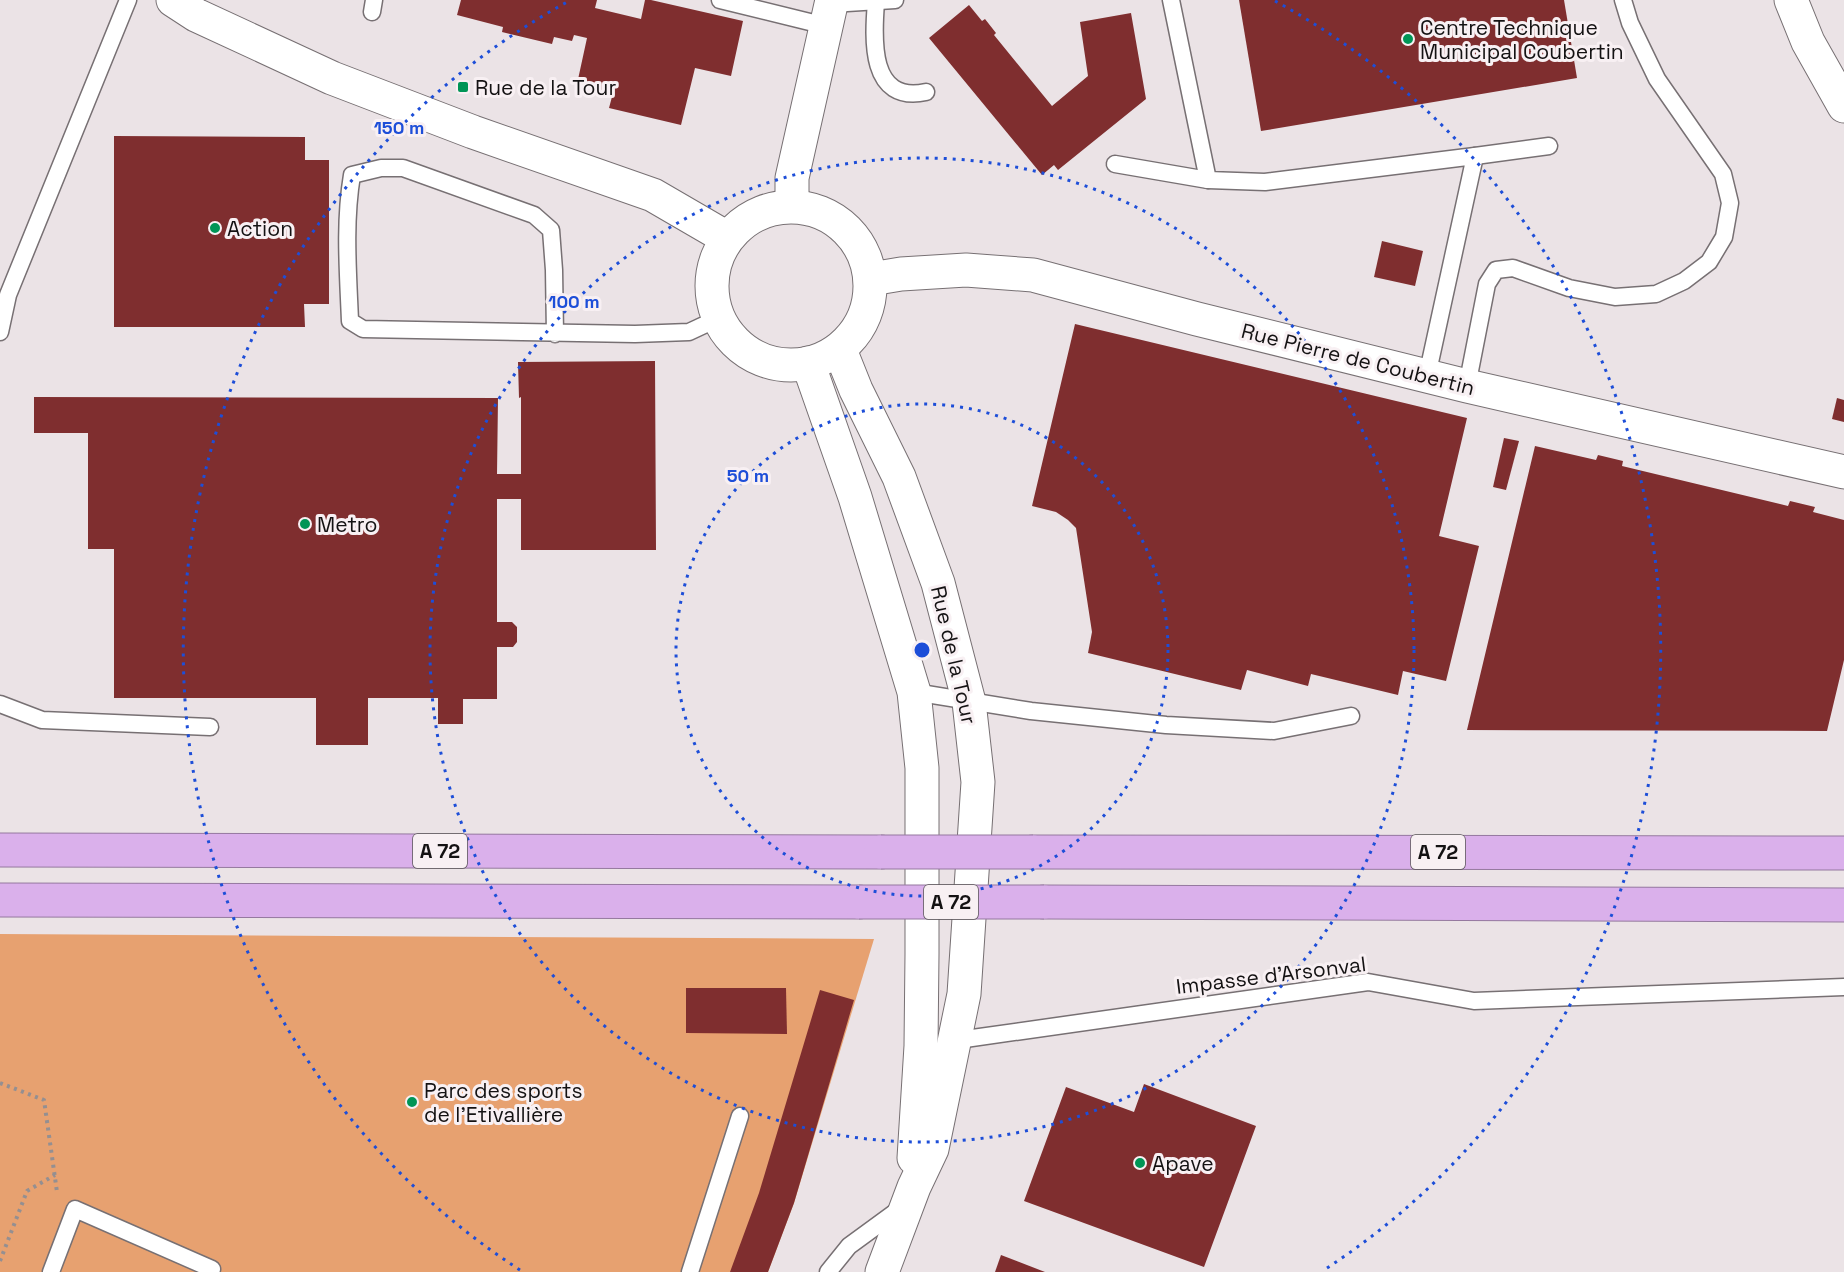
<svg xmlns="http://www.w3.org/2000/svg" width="1844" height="1272" font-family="'Space Grotesk',sans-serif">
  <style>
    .green { fill: #e7a170 }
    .building { fill: #7f2e2f }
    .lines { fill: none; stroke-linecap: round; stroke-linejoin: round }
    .lane-casing { stroke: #777073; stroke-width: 19 }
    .street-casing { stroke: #777073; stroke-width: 35 }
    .secondary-casing { stroke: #777073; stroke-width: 35 }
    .highway-casing { stroke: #95799f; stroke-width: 35 }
    .path { stroke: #948f91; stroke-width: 4; stroke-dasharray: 3 4.5; stroke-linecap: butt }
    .lane { stroke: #fff; stroke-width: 16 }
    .street { stroke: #fff; stroke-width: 33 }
    .secondary { stroke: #fff; stroke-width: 33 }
    .highway { stroke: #dab0eb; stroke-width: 33 }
    .highway-bridge-casing { stroke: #95799f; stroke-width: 35; stroke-linecap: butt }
    .highway-bridge { stroke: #dab0eb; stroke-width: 33 }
    .ring { fill: none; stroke: #1d4ed8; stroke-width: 3; stroke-dasharray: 3 6 }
    .poi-dot { fill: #009556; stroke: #f8f0f3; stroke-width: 2 }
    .labels { text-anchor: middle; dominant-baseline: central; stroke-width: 6; stroke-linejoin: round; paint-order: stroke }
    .shield { fill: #f8f0f3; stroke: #585556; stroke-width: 1.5 }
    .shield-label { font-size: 20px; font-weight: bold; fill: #141213 }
    .poi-label { font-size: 21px; fill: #141213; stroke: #f8f0f3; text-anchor: start }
    .street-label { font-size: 21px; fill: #141213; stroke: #f8f0f3 }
    .centre { fill: #1d4ed8; stroke: #f8f0f3; stroke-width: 3 }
    .ring-label { font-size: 18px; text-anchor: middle; font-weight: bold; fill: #1d4ed8; stroke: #f8f0f3; stroke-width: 6; stroke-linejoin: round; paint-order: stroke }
  </style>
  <rect width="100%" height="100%" fill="#ebe3e6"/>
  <path class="green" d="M0,934L874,939L794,1203L768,1272H0Z"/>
  <g class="building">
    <path d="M461,0H597L595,8L641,19L645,0H651L743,21L731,76L695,68L681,125L609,108L613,93L577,84L587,38L574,35L572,41L554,37L552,44L502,32L503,27L457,15Z"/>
    <path d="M1239,0H1564L1577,78L1261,131Z"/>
    <path d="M969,5L982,21L985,19L996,33L994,35L1052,106L1088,76L1080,22L1131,13L1146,99L1058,170L1054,165L1042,175L929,38Z"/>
    <path d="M114,136L305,137V160H329V304H304L305,327H114Z"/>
    <path d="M1382,241L1423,251L1415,286L1374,277Z"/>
    <path d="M1075,324L1467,418L1439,536L1479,546L1446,681L1403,671L1398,695L1311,674L1308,686L1247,670L1241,690L1088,653L1092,632L1076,528L1068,520L1056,512L1032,506Z"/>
    <path d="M655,361L656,550H521V499H497V622H512L517,627V642L513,647H497V699H463V724H438V698H368V745H316V698H114V549H88V433H34V397L498,398L497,474H521V397L519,398L518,362Z"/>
    <path d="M1837,398L1844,400V422L1832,419Z"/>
    <path d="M1504,438L1519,441L1506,490L1493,487Z"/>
    <path d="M1535,446L1596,460L1598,455L1623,461L1622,466L1788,506L1790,501L1815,507L1813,512L1844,520V660L1827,731L1467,730Z"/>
    <path d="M686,988H786L787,1034L686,1033Z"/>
    <path d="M820,990L854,1000L794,1203L768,1272H730L759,1193Z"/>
    <path d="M1144,1084L1256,1126L1204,1267L1024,1201L1066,1087L1134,1112Z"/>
    <path d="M1001,1255L1045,1272H995Z"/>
  </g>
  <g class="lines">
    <defs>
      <g id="lane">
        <path d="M720,0L826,26"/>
        <path d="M1171,0L1208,180L1265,182L1475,156L1427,376"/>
        <path d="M876,2C873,39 869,104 926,92"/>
        <path d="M831,4L895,0"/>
        <path d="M372,12L374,0"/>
        <path d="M1475,156L1549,146"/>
        <path d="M1115,164L1208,180"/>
        <path d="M0,332L8,295L128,0"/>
        <path d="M555,334L554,270L551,230L534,215L403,168H381L352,175C344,223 348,272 350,321L363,329L635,334L689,332L719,318"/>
        <path d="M1467,386L1487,284L1496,270L1513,268L1569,288L1615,297L1656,294L1684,281L1709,262L1724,237L1730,203L1723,174L1657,79L1630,23L1623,0"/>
        <path d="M914,692L1031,711L1166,725L1274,731L1351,716"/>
        <path d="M0,704L42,720L210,727"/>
        <path d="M951,1041L1368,982L1474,1001L1844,987"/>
        <path d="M51,1272L75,1209L212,1269L211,1272"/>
        <path d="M690,1272L740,1116"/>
        <path d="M828,1272L849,1246L901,1208"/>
      </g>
      <g id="street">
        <path d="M1791,0L1808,42L1844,106"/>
        <path d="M871,279L901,274L966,270L1033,275L1197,319L1467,386L1844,472"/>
      </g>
      <g id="secondary">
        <path d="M173,0L196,15L332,78L473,132L653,195L727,238"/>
        <path d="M792,206V178L832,0"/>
        <circle cx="791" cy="286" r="79"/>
        <path d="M840,350L856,390L899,477L938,583L969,702L978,782L964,994L932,1149L914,1187L882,1272"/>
        <path d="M808,363L855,497L914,692L922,768V954L921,1046L914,1158"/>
      </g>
      <g id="highway">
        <path d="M0,850L881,852"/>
        <path d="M1033,852L1844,853"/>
        <path d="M0,900L859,902"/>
        <path d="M1044,902L1844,905"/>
      </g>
    </defs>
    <use href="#lane" class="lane-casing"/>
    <use href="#street" class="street-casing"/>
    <use href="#secondary" class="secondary-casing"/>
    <use href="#highway" class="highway-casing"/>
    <g class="path">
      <path d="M0,1083L44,1100L57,1192"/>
      <path d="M0,1261L27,1191L55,1175"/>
    </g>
    <use href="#lane" class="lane"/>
    <use href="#street" class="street"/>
    <use href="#secondary" class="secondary"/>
    <use href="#highway" class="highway"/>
    <defs>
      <g id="highway-bridge">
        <path d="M881,852H1033"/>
        <path d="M859,902H1044"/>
      </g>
    </defs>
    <use href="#highway-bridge" class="highway-bridge-casing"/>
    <use href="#highway-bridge" class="highway-bridge"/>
  </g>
  <g class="ring">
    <circle cx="922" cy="650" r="246"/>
    <circle cx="922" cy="650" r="492"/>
    <path d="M520 1270A739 739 0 0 1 569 1M1275 1A739 739 0 0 1 1324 1270"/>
  </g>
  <g class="poi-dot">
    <circle cx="1408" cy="39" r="6"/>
    <rect x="457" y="81" width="12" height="12" rx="3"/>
    <circle cx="215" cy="228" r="6"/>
    <circle cx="305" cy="524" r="6"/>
    <circle cx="412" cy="1102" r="6"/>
    <circle cx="1140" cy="1163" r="6"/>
  </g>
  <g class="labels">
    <g class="shield">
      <rect x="413" y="834" width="54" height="34" rx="4.5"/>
      <rect x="1411" y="835" width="54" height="34" rx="4.5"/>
      <rect x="924" y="885" width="54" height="34" rx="4.5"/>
    </g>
    <g class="shield-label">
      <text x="440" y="851">A 72</text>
      <text x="1438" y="852">A 72</text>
      <text x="951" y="902">A 72</text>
    </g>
    <g class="poi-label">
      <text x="1420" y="27">Centre Technique<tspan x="1420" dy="24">Municipal Coubertin</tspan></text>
      <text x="475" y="87">Rue de la Tour</text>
      <text x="227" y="228">Action</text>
      <text x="317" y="524">Metro</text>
      <text x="424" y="1090">Parc des sports<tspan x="424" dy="24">de l'Etivallière</tspan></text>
      <text x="1152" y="1163">Apave</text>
    </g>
    <g class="street-label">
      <text transform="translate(1358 359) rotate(14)">Rue Pierre de Coubertin</text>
      <text transform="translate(954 655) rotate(77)">Rue de la Tour</text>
      <text transform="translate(1271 975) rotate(-7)">Impasse d'Arsonval</text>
    </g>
  </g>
  <circle cx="922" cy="650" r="9" class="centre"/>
  <g class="ring-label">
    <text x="399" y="134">150 m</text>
    <text x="574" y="308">100 m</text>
    <text x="748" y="482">50 m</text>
  </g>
</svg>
